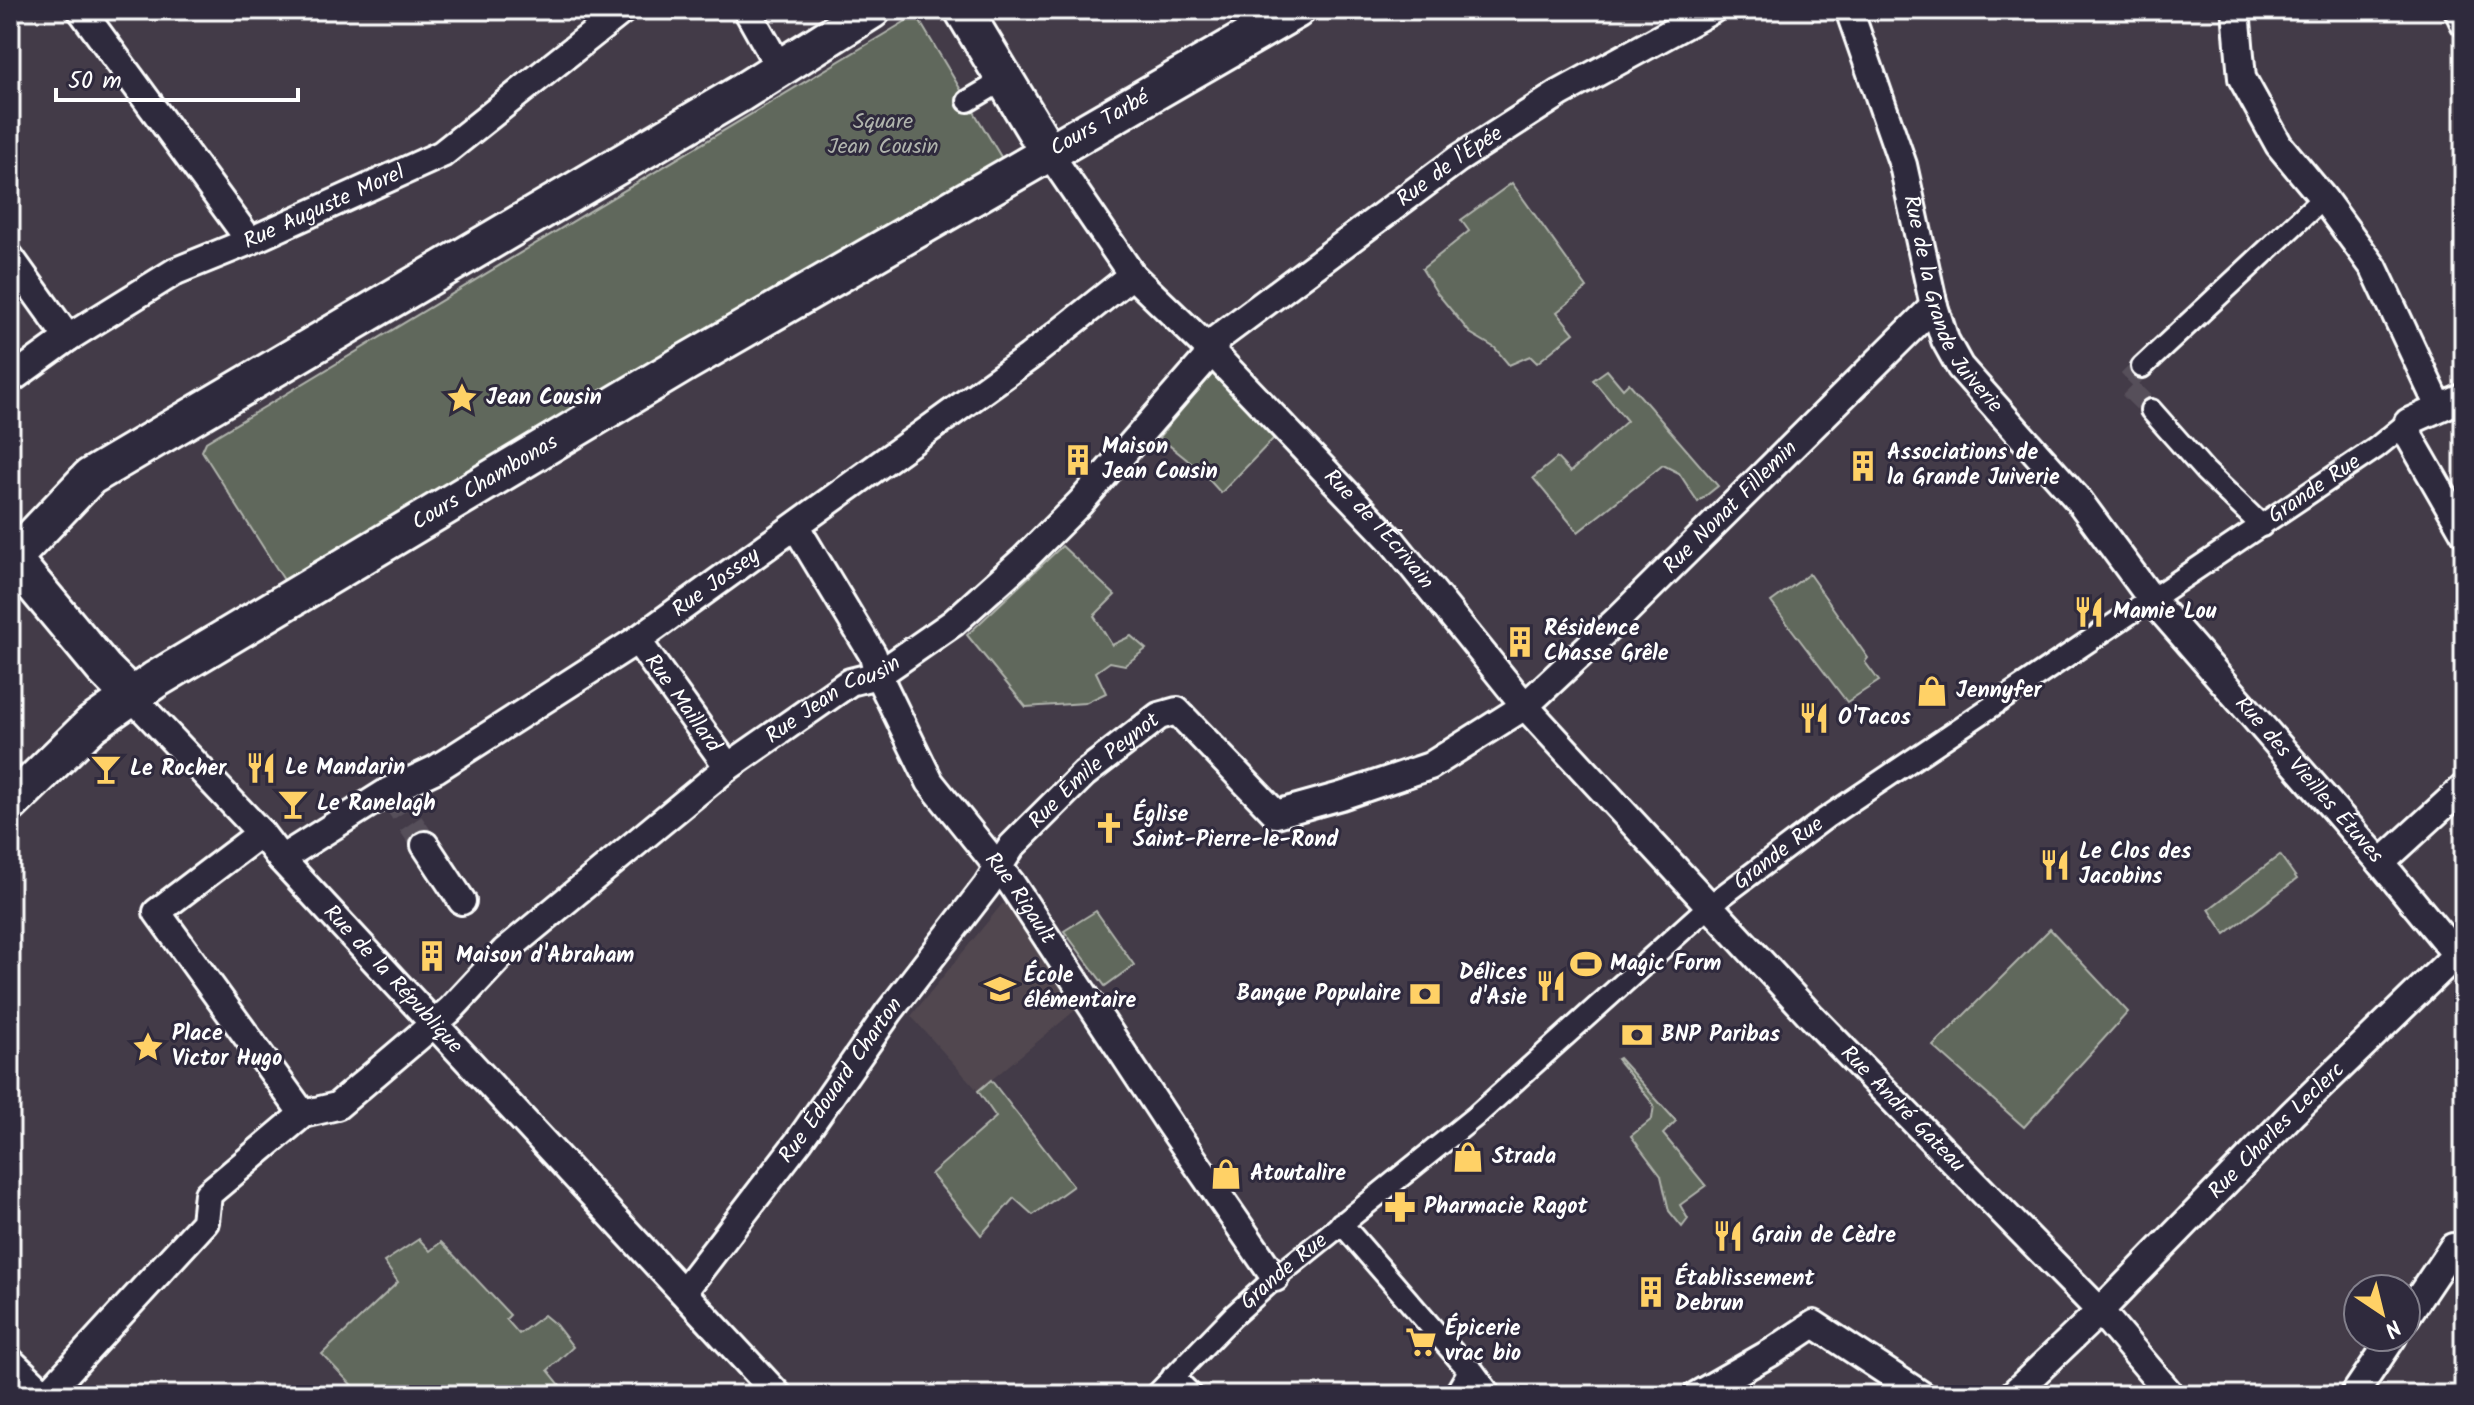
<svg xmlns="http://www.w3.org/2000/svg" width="2474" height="1405" font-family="Kalam,sans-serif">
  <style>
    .built { fill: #51474f }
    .green { fill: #61685b; stroke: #b0b4ad; stroke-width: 2 }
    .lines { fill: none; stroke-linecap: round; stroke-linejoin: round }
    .pedestrian-tunnel { stroke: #564f5a; stroke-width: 20; stroke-dasharray: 20 10; stroke-linecap: butt }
    .minor-tunnel { stroke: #564f5a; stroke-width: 26; stroke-dasharray: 26 13; stroke-linecap: butt }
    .pedestrian-casing { stroke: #fff; stroke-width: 26 }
    .minor-casing { stroke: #fff; stroke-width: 32 }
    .secondary-casing { stroke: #fff; stroke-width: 42 }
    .pedestrian { stroke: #2f2a3d; stroke-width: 20 }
    .minor { stroke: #2f2a3d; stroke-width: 26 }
    .secondary { stroke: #2f2a3d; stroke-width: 36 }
    .labels { text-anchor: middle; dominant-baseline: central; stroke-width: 6; stroke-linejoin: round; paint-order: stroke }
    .street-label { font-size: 22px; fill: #fff; stroke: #2f2a3d }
    .park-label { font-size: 22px; fill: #b0b4ad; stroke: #2f2a3d }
    .poi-label { font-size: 22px; font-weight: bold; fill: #fff; stroke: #2f2a3d; text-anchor: start }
  </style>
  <rect width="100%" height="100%" fill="#433b48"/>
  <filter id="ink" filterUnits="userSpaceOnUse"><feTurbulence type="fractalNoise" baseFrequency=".0125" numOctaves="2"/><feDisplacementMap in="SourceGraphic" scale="16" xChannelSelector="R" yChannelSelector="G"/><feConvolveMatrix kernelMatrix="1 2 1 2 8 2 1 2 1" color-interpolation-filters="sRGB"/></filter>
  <g filter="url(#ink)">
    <path class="built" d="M1002,904H1013L1079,1007L978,1091L911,1016Z"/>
    <g class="green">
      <path d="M916,15L1004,162L289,588L202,451L206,442Z"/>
      <path d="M1512,183L1587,288L1557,312L1574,333L1537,363L1530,356L1509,365L1495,348L1470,333L1437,293L1422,269L1469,231L1461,220Z"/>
      <path d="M1214,370L1276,436L1221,493L1201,471L1159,437Z"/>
      <path d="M1607,370L1623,389L1629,383L1718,486L1698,502L1679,473L1663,465L1578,532L1533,478L1557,458L1570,472L1627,421L1593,380Z"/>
      <path d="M1062,546L1115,595L1094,616L1112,645L1131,636L1146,649L1125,665L1110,662L1096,672L1106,693L1085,703L1026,707L967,635Z"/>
      <path d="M1809,574L1868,658L1865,662L1879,681L1847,702L1771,602Z"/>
      <path d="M2280,855L2297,879L2225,934L2209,909Z"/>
      <path d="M1096,911L1134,965L1105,986L1064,931Z"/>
      <path d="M2050,929L2128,1012L2024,1127L1933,1046Z"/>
      <path d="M1619,1058L1676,1121L1663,1134L1706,1186L1680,1205L1688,1219L1682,1227L1669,1211L1661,1176L1631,1136L1652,1119L1654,1105L1617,1059Z"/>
      <path d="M991,1080L1073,1186L1033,1215L1014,1198L981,1235L931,1174L996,1117L978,1091Z"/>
      <path d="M419,1239L430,1251L441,1242L447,1248L510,1315L506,1319L519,1334L544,1315L556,1325L573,1347L548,1370L568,1395H361L322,1354L398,1282L384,1262Z"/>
    </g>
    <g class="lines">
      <path class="pedestrian-tunnel" d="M2142,367L2125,384L2151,410"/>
      <path class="minor-tunnel" d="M389,791L425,845"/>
      <defs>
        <g id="pedestrian">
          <path d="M968,101L1005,79"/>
          <path d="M2142,367L2323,198"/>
          <path d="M2151,410L2205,471L2262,526"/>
          <path d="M1341,1223L1471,1373"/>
          <path d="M1173,1376L1192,1395"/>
          <path id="s1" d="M1156,1395L1233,1316L1275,1278L1477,1115L1709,906L1826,818L2376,448L2408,422"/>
        </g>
        <g id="minor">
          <path d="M81,10L250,241"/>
          <path d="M747,10L779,67"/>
          <path id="s2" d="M1849,10L1903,165L1934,306L1945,340L1960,367L2080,502L2152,600L2381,863L2464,964"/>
          <path d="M2236,10L2242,78L2279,145L2323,198L2374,268L2439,407"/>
          <path d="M2458,10L2464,23"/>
          <path id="s3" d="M1049,153L1132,275L1212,352L1392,541L1525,706L1812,1017L2100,1311L2171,1395"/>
          <path d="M10,257L68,338"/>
          <path id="s4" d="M10,380L68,338L176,271L250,241L442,154L623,10"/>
          <path d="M2464,397L2408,422L2410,438L2464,532"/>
          <path id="s5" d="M796,527L873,655L878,675L930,782L1011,883L1170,1125L1275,1278"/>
          <path id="s6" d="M637,640L728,767"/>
          <path id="s7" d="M131,696L261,833L281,859L778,1395"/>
          <path d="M261,833L157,912L303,1114"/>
          <path d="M425,845L462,901"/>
          <path id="s8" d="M281,859L389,791L436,769L637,640L1029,357L1132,275"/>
          <path d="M2381,863L2464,787"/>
          <path id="s9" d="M683,1292L799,1141L889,1012L987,885L1012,846L1084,774L1159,716L1177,711L1276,814L1341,796L1430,766L1525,706L1618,619L1934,306"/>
          <path d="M2406,1317L2453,1247"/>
          <path d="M10,1361L46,1395"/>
          <path id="s10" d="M46,1395L205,1222L208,1194L303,1114L337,1106L450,1010L505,951L728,767L850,682L878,675L953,623L1023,560L1080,503L1212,352L1218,338L1458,159L1560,93L1712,10"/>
          <path d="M1458,1395L1471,1373L1487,1395"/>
          <path d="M1697,1395L1772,1352L1814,1324L1922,1395"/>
          <path id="s11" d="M2012,1395L2100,1311L2292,1114L2457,954"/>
          <path d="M2354,1395L2393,1337"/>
        </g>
        <g id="secondary">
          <path d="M963,10L1049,153"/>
          <path d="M10,556L104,669L131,696"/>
          <path d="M10,561L90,477L739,94L872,10"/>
          <path id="s12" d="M10,804L92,724L155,680L685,363L1296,10"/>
        </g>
      </defs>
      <use href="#pedestrian" class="pedestrian-casing"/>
      <use href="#minor" class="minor-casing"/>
      <use href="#secondary" class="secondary-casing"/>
      <use href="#pedestrian" class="pedestrian"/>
      <use href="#minor" class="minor"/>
      <use href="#secondary" class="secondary"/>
    </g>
  </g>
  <defs>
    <symbol id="sight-bare" viewBox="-9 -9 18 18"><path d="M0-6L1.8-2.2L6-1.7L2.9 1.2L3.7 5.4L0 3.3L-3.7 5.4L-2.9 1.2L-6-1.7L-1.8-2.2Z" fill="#ffd166" stroke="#2f2a3d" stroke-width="2.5" paint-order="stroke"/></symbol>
    <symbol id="building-bare" viewBox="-9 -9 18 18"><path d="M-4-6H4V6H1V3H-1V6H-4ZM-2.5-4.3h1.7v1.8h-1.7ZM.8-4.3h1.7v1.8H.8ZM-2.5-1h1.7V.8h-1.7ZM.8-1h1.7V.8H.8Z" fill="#ffd166" stroke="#2f2a3d" stroke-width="2.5" paint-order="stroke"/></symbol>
    <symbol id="restaurant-bare" viewBox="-9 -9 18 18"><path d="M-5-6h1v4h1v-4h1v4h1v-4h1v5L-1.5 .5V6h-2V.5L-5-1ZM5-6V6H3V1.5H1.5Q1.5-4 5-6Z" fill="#ffd166" stroke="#2f2a3d" stroke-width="2.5" paint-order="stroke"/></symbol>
    <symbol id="shop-bare" viewBox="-9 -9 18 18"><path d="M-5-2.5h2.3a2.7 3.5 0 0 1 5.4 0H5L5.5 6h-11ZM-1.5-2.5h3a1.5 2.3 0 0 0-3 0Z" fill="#ffd166" stroke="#2f2a3d" stroke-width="2.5" paint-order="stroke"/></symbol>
    <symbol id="bar-bare" viewBox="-9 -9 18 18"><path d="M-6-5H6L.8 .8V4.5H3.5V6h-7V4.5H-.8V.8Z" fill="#ffd166" stroke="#2f2a3d" stroke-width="2.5" paint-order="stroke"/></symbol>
    <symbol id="church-bare" viewBox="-9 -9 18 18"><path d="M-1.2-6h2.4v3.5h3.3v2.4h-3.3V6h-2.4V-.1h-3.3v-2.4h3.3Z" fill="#ffd166" stroke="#2f2a3d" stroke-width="2.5" paint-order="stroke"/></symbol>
    <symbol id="stadium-bare" viewBox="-9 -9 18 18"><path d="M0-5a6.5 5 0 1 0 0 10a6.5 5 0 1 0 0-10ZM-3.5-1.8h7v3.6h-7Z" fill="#ffd166" stroke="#2f2a3d" stroke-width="2.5" paint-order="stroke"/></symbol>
    <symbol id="school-bare" viewBox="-9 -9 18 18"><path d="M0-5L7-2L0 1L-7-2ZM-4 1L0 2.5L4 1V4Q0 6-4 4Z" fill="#ffd166" stroke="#2f2a3d" stroke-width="2.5" paint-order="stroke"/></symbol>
    <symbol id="bank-bare" viewBox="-9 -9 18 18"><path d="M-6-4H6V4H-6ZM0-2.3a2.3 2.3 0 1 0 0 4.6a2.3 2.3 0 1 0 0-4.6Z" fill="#ffd166" stroke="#2f2a3d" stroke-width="2.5" paint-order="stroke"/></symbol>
    <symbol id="pharmacy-bare" viewBox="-9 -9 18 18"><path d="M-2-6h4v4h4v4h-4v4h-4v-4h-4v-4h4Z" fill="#ffd166" stroke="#2f2a3d" stroke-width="2.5" paint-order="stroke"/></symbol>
    <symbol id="supermarket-bare" viewBox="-9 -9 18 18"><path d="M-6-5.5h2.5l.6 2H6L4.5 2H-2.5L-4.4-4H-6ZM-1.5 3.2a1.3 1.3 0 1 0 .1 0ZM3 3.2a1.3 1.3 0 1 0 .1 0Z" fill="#ffd166" stroke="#2f2a3d" stroke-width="2.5" paint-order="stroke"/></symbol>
  </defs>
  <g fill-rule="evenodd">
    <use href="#sight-bare" x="440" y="376" width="44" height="44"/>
    <use href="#building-bare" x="1056" y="438" width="44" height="44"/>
    <use href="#building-bare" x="1841" y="444" width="44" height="44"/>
    <use href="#restaurant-bare" x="2067" y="590" width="44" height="44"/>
    <use href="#building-bare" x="1498" y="620" width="44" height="44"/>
    <use href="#shop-bare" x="1910" y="669" width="44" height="44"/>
    <use href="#restaurant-bare" x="1792" y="696" width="44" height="44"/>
    <use href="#restaurant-bare" x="239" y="746" width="44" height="44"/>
    <use href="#bar-bare" x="84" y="747" width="44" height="44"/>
    <use href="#bar-bare" x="271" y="782" width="44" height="44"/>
    <use href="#church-bare" x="1087" y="806" width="44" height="44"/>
    <use href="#restaurant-bare" x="2033" y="843" width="44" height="44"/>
    <use href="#building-bare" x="410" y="934" width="44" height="44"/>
    <use href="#stadium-bare" x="1564" y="942" width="44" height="44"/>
    <use href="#restaurant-bare" x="1529" y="964" width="44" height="44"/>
    <use href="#school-bare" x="978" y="967" width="44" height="44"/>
    <use href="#bank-bare" x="1403" y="972" width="44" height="44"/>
    <use href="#bank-bare" x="1615" y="1013" width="44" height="44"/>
    <use href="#sight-bare" x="126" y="1025" width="44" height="44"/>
    <use href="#shop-bare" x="1446" y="1135" width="44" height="44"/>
    <use href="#shop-bare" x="1204" y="1152" width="44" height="44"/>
    <use href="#pharmacy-bare" x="1378" y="1185" width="44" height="44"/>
    <use href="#restaurant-bare" x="1706" y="1214" width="44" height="44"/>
    <use href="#building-bare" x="1629" y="1270" width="44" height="44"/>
    <use href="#supermarket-bare" x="1399" y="1320" width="44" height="44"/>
  </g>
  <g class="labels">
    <g class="street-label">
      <text stroke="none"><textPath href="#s12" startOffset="1288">Cours Tarbé</textPath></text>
      <text stroke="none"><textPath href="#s10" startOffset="1888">Rue de l'Épée</textPath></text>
      <text stroke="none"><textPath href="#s4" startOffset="360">Rue Auguste Morel</textPath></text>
      <text stroke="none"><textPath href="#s2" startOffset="314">Rue de la Grande Juiverie</textPath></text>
      <text stroke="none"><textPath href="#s12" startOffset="576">Cours Chambonas</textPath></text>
      <text stroke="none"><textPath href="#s1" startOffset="1474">Grande Rue</textPath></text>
      <text stroke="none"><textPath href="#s9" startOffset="1472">Rue Nonat Fillemin</textPath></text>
      <text stroke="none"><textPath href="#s3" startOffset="502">Rue de l'Écrivain</textPath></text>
      <text stroke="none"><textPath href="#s8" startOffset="516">Rue Jossey</textPath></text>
      <text stroke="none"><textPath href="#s10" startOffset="1066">Rue Jean Cousin</textPath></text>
      <text stroke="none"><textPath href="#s6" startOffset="78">Rue Maillard</textPath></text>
      <text stroke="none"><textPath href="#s9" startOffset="666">Rue Émile Peynot</textPath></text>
      <text stroke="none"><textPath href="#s2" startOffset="916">Rue des Vieilles Étuves</textPath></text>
      <text stroke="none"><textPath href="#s1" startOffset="826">Grande Rue</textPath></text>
      <text stroke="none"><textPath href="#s5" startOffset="436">Rue Rigault</textPath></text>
      <text stroke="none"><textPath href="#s7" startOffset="386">Rue de la République</textPath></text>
      <text stroke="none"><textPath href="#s9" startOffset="264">Rue Édouard Charton</textPath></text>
      <text stroke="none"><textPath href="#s3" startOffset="1284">Rue André Gateau</textPath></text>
      <text stroke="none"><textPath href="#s11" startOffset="374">Rue Charles Leclerc</textPath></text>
      <text stroke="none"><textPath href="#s1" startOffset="178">Grande Rue</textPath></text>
    </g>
    <g class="park-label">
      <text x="883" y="122">Square<tspan x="883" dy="25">Jean Cousin</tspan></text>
    </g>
    <g class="poi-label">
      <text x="486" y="398">Jean Cousin</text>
      <text x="1102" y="447">Maison<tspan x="1102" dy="25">Jean Cousin</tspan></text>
      <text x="1887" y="453">Associations de<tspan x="1887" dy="25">la Grande Juiverie</tspan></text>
      <text x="2113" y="612">Mamie Lou</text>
      <text x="1544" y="629">Résidence<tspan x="1544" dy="25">Chasse Grêle</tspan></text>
      <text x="1956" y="691">Jennyfer</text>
      <text x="1838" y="718">O'Tacos</text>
      <text x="285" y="768">Le Mandarin</text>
      <text x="130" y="769">Le Rocher</text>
      <text x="317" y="804">Le Ranelagh</text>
      <text x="1133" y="815">Église<tspan x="1133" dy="25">Saint-Pierre-le-Rond</tspan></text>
      <text x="2079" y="852">Le Clos des<tspan x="2079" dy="25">Jacobins</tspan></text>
      <text x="456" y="956">Maison d'Abraham</text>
      <text x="1610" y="964">Magic Form</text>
      <text x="1527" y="973" text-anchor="end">Délices<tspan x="1527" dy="25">d'Asie</tspan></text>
      <text x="1024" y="976">École<tspan x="1024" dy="25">élémentaire</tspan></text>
      <text x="1401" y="994" text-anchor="end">Banque Populaire</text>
      <text x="172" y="1034">Place<tspan x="172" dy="25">Victor Hugo</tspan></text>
      <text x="1661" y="1035">BNP Paribas</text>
      <text x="1492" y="1157">Strada</text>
      <text x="1250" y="1174">Atoutalire</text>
      <text x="1424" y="1207">Pharmacie Ragot</text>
      <text x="1752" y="1236">Grain de Cèdre</text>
      <text x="1675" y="1279">Établissement<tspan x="1675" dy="25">Debrun</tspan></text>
      <text x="1445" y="1329">Épicerie<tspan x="1445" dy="25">vrac bio</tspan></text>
    </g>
  </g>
  <rect width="2474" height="1405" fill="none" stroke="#2f2a3d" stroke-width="40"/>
  <rect x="20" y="20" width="2434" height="1365" fill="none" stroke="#fff" stroke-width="3" filter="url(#ink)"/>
  <g transform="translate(2382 1313) rotate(145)"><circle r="38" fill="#2f2a3d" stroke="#827f8b" stroke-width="2"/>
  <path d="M0-6L14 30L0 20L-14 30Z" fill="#ffd166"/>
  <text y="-12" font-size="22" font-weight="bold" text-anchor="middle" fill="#ffffff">N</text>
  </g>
  <path d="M56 88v12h242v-12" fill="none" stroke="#ffffff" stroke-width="4"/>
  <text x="68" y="88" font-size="24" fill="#ffffff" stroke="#2f2a3d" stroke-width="6" paint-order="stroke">50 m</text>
</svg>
